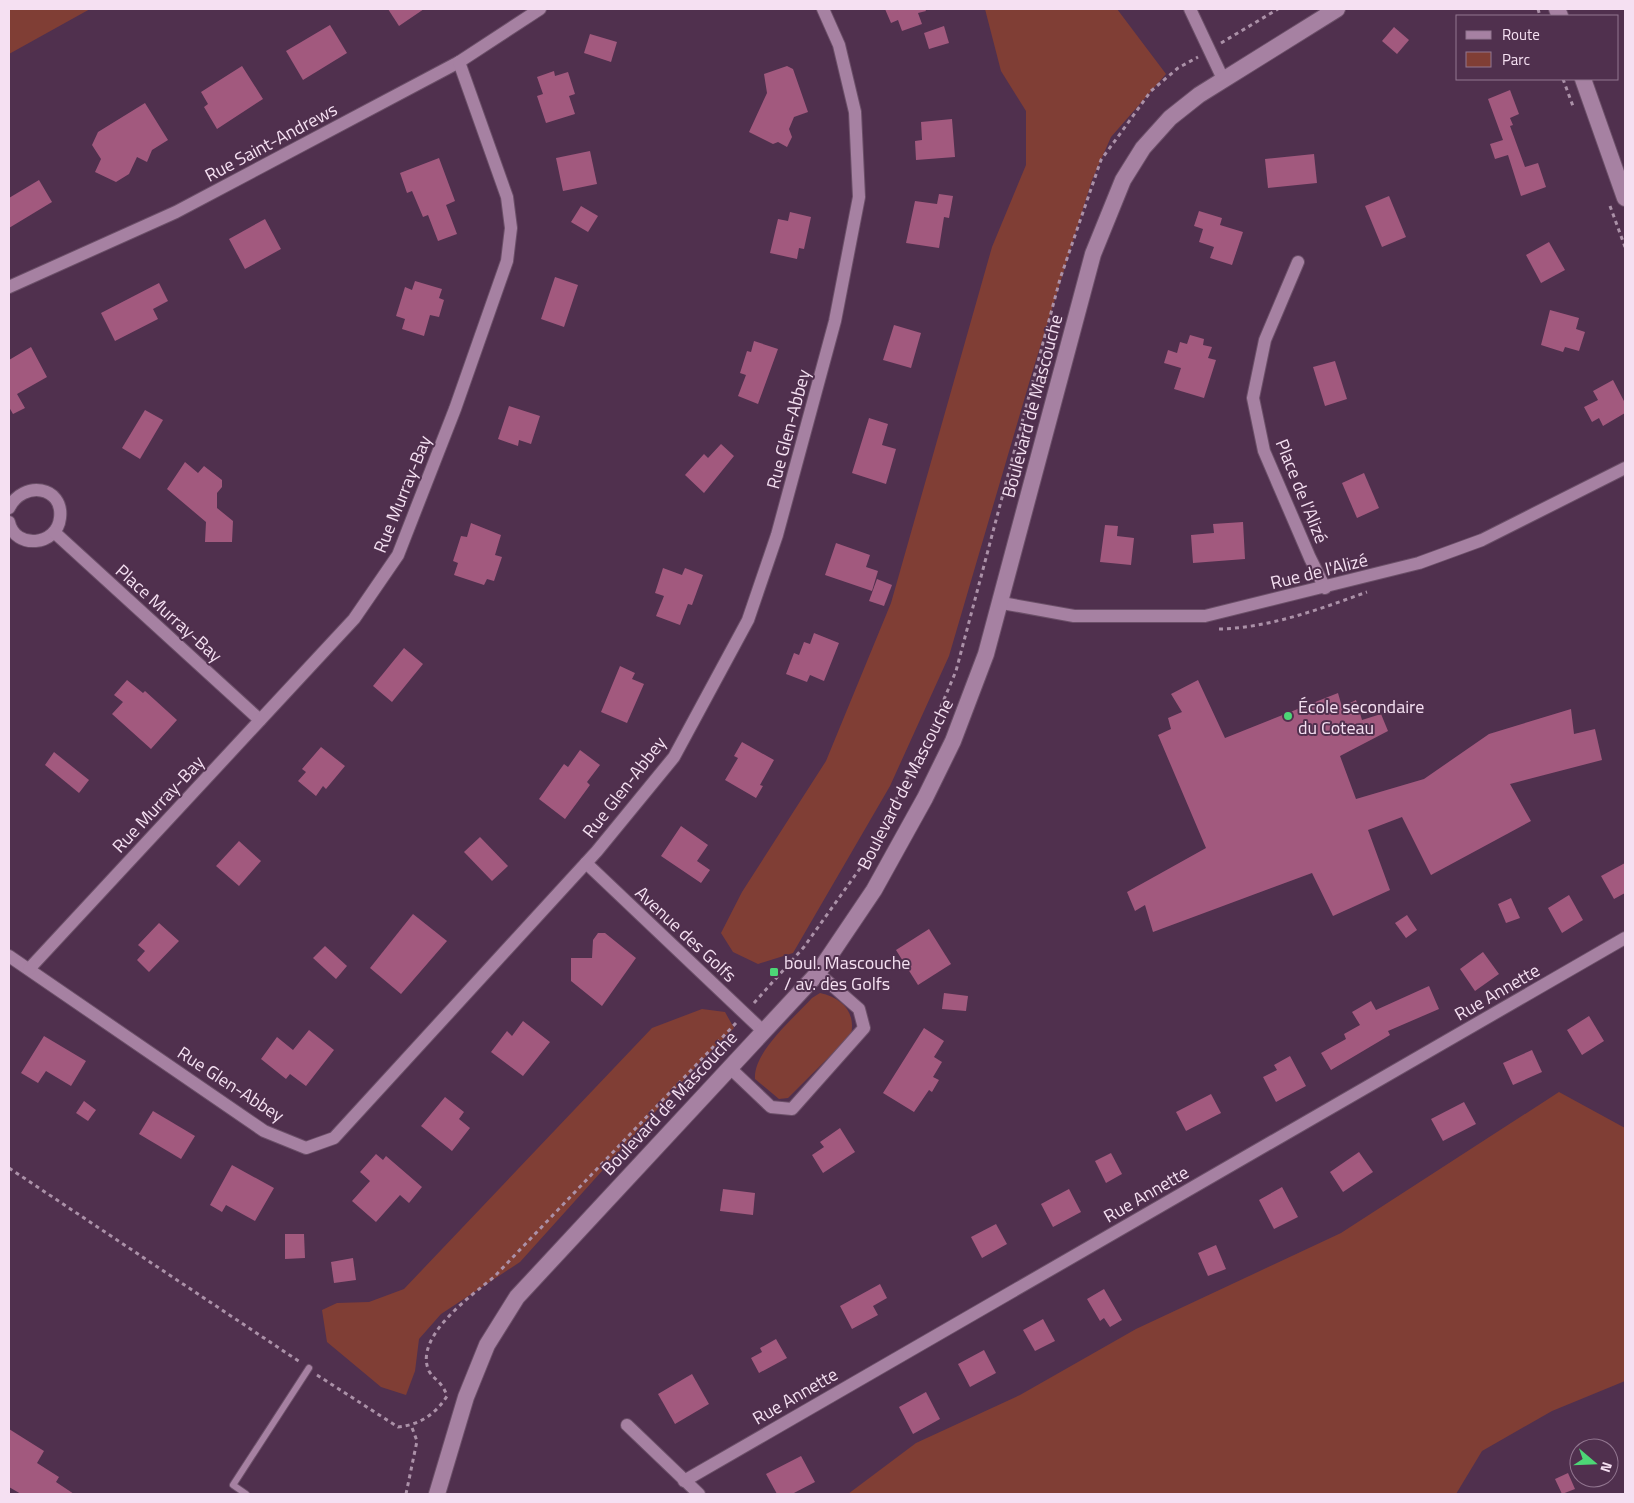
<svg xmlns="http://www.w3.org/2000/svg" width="1634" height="1503" font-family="'Titillium Web',sans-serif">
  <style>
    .green { fill: #803e35 }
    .building { fill: #a2597e }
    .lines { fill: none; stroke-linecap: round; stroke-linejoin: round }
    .service-casing { stroke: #6b4f68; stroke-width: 8 }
    .minor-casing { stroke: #6b4f68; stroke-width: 14 }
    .tertiary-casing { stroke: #6b4f68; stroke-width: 18 }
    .path { stroke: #ab91a8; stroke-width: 3; stroke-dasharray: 4 4; stroke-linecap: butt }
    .service { stroke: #a681a2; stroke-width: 6 }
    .minor { stroke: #a681a2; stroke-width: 12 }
    .tertiary { stroke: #a681a2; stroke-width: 16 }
    .poi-dot { fill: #4dd676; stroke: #50304e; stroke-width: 2 }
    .labels { text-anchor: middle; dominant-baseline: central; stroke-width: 4; stroke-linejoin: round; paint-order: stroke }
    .street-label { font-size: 18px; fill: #f5e0f2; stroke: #50304e }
    .poi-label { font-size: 18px; fill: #f5e0f2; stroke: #50304e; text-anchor: start }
  </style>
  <rect width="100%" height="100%" fill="#50304e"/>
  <g class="green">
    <path d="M9,9H90L9,54Z"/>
    <path d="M985,9H1117L1166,74L1111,137L1092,180L1032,373L949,656L890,786L793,953L758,964L733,952L721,933L742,892L826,761L891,603L992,247L1026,165V111L1001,71Z"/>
    <path d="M820,993C842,998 856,1012 851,1035L788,1098L779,1099L755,1079C753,1052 794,1018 812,998Z"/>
    <path d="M702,1009L725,1012L734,1028L701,1061L520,1262L441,1314L419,1339L415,1371L406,1395L381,1387L327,1342L322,1310L337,1303L369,1302L404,1289L652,1028Z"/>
    <path d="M1559,1092L1625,1128V1381L1552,1411L1482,1451L1456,1494H848L916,1443L1020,1395L1136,1329L1341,1233Z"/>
  </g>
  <g class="building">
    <path d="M388,9H424L399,26Z"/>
    <path d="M885,9H925L926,11L918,13L922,24L902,31L898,20L891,23Z"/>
    <path d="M330,25L347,53L303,80L286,51Z"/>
    <path d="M944,26L949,43L929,49L924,33Z"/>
    <path d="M1394,27L1409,40L1397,54L1382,41Z"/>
    <path d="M590,34L617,42L611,62L584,53Z"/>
    <path d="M242,66L263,99L217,129L204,107L208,104L201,92Z"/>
    <path d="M787,66L793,69L808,112L794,117L789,129L792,137L787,147L778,142L773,144L749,132L767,93L764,74Z"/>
    <path d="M554,71L555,76L568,72L575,94L569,96L575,114L546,123L537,96L543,94L537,77Z"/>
    <path d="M1510,90L1519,114L1510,118L1513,125L1510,126L1525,167L1538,163L1546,187L1521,196L1508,155L1495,159L1490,144L1503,140L1488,99Z"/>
    <path d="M145,103L168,140L152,150L147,162L137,157L129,174L116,182L95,172L101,159L92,145L98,132Z"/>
    <path d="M952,119L955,157L916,160L915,141L922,140L921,122Z"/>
    <path d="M590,151L597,184L563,191L556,158Z"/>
    <path d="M1314,154L1317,183L1268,188L1265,159Z"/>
    <path d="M439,158L455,201L446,205L457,234L438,241L428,215L423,217L412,191L407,193L400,173Z"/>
    <path d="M39,180L52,202L9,228V198Z"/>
    <path d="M939,194L953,196L949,218L944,217L939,248L906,243L915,201L937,204Z"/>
    <path d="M1389,196L1406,237L1382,247L1365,206Z"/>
    <path d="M581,206L598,216L588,232L571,222Z"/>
    <path d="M1199,211L1222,218L1220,225L1243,232L1232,265L1210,258L1214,247L1199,242L1203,229L1194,226Z"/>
    <path d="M790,212L811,217L804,249L799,248L797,259L770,253L778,219L788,221Z"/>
    <path d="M265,219L281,249L245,269L229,239Z"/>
    <path d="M1549,242L1565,270L1541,283L1526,255Z"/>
    <path d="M555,277L578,285L564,327L541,319Z"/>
    <path d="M415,281L442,289L439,298L444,300L439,317L430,315L424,336L402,329L405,319L396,316L405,287L412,290Z"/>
    <path d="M159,283L168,301L153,309L158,319L115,341L101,313Z"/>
    <path d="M1550,310L1579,318L1576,329L1585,332L1579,351L1565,347L1563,352L1541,345Z"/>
    <path d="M894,325L921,333L911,368L883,360Z"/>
    <path d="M1190,335L1204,339L1203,345L1212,347L1208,358L1216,360L1204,398L1174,389L1181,368L1164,363L1168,350L1177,353L1180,342L1187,344Z"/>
    <path d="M754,341L778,349L758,404L738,396L746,375L740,373L747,351L751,352Z"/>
    <path d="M31,347L47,377L17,394L25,408L13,414L9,407V360Z"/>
    <path d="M1335,361L1347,399L1325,406L1313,367Z"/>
    <path d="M1613,380L1625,403V413L1603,426L1599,418L1592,422L1584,407L1598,400L1593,391Z"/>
    <path d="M509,406L540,416L531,444L519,440L518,446L498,439Z"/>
    <path d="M145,410L163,420L140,459L122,448Z"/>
    <path d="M869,418L888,424L882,445L896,449L886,484L852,473Z"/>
    <path d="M721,444L734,456L704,493L685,475L704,454L708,458Z"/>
    <path d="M185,462L198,473L204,466L222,480V487L217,493V508L233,521L232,542H205L206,522L167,489Z"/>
    <path d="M1364,473L1379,508L1357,518L1342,483Z"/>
    <path d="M1243,522L1245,559L1193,563L1191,535L1214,533L1213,524Z"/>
    <path d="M471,523L501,535L495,555L502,557L494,581L487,579L484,585L454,575L458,563L453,561L461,536L467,537Z"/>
    <path d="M1105,525L1118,526L1117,536L1134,538L1131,565L1100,562Z"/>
    <path d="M836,543L870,555L866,567L878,571L872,591L825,575Z"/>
    <path d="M663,568L682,575L685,568L703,575L692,605L688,604L680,625L656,616L664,596L655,593Z"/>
    <path d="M877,579L892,585L884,606L869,601Z"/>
    <path d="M814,633L839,643L824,681L810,675L807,682L786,674L794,653L799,655L804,642L810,644Z"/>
    <path d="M404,648L423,664L392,702L373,686Z"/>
    <path d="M620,666L635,673L632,679L644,684L627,723L601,712Z"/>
    <path d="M127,680L143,693L145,691L177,720L151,749L112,714L123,702L114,695Z"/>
    <path d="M1198,680L1225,738L1338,693L1342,707L1356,700L1362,720L1381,714L1388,731L1340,756L1356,799L1424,779L1489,734L1571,709L1574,734L1595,729L1602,760L1510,784L1531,821L1431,875L1402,817L1368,830L1390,890L1333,916L1312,873L1153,932L1145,905L1135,911L1127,892L1206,848L1158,735L1171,729L1168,718L1182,712L1171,694Z"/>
    <path d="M742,742L774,760L760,785L763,786L756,798L725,780L738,758L734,756Z"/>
    <path d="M321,747L345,766L326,789L323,786L316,796L298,781L306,772L302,769Z"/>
    <path d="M580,750L600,765L587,782L590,785L565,819L539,799L564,764L568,767Z"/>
    <path d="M54,752L89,780L79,793L45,765Z"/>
    <path d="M681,826L708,845L697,861L710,870L701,883L661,856Z"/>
    <path d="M480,837L508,866L492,881L464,852Z"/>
    <path d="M239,841L261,861L239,886L216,866Z"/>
    <path d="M1625,863V893L1614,899L1601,876Z"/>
    <path d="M1569,895L1583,920L1562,933L1548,908Z"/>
    <path d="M1511,898L1520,918L1506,923L1498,904Z"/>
    <path d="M413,914L447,941L401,994L370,968Z"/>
    <path d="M1407,915L1417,930L1406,938L1395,923Z"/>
    <path d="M159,923L179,941L149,972L137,960L145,951L138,945Z"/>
    <path d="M929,929L951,964L918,985L896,950Z"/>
    <path d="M598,933H605L636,958L602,1006L571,981V958H592L593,940Z"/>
    <path d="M325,946L347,966L336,979L313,958Z"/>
    <path d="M1483,952L1499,974L1475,991L1460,969Z"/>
    <path d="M1429,986L1439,1009L1388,1031L1390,1035L1331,1070L1321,1053L1346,1039L1344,1034L1360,1025L1352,1012L1371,1001L1376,1010Z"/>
    <path d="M944,993L968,996L966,1011L942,1009Z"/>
    <path d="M1589,1016L1604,1041L1582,1055L1567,1030Z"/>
    <path d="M523,1021L550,1042L523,1076L491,1052L507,1031L512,1036Z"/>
    <path d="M924,1028L944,1041L934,1057L942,1062L933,1077L939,1080L932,1092L929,1090L914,1112L883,1093Z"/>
    <path d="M309,1030L334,1050L306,1086L290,1074L286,1079L261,1059L277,1037L293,1050Z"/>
    <path d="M44,1036L86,1061L71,1086L46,1071L38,1083L21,1073Z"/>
    <path d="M1532,1050L1542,1072L1513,1085L1503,1063Z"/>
    <path d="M1290,1056L1306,1086L1276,1102L1263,1077L1277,1070L1274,1065Z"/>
    <path d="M1211,1094L1221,1113L1186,1131L1176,1112Z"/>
    <path d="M445,1097L464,1112L459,1119L470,1128L452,1151L421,1126Z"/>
    <path d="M84,1101L96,1110L88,1121L76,1113Z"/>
    <path d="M1464,1102L1476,1124L1443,1141L1431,1119Z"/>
    <path d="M153,1111L195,1136L181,1159L139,1134Z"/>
    <path d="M840,1128L855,1152L823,1173L812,1155L824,1147L820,1142Z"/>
    <path d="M1359,1152L1373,1172L1343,1192L1330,1172Z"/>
    <path d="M1111,1153L1122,1174L1106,1183L1095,1161Z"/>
    <path d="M376,1154L383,1160L386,1156L422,1187L409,1203L400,1195L376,1222L352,1201L370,1181L360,1172Z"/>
    <path d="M232,1165L274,1188L255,1221L226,1205L222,1212L210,1205Z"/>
    <path d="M1282,1187L1298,1217L1274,1229L1259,1200Z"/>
    <path d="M723,1189L755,1193L753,1215L720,1211Z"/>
    <path d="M1069,1189L1081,1212L1053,1227L1041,1204Z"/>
    <path d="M996,1224L1007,1244L982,1258L971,1237Z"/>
    <path d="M285,1234H304L305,1258L285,1259Z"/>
    <path d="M1216,1245L1226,1269L1208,1276L1198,1253Z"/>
    <path d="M353,1258L356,1280L334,1283L331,1262Z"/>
    <path d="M880,1284L887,1298L873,1306L878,1315L852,1329L840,1306Z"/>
    <path d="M1104,1289L1122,1320L1110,1327L1104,1318L1100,1321L1087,1299Z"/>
    <path d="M1043,1319L1055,1341L1035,1351L1023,1330Z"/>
    <path d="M776,1339L787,1358L759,1373L751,1358L762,1352L760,1348Z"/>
    <path d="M984,1350L996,1373L970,1387L958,1364Z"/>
    <path d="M692,1374L709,1404L675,1424L658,1394Z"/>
    <path d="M926,1392L940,1419L913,1434L899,1407Z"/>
    <path d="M9,1429L44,1451L37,1463L59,1477L56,1482L74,1494H21L9,1487Z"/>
    <path d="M801,1456L815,1482L792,1494H777L766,1474Z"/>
    <path d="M1568,1473L1575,1489L1562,1494L1555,1479Z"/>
  </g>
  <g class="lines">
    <defs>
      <path id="service" d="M246,1494L233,1485L309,1368"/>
      <g id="minor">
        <path d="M1190,9L1223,79"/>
        <path d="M1298,262L1265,340L1253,398L1264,451L1310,558L1325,588"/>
        <path d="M9,287L176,212L459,62L540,9"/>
        <path d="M9,508C23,480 64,486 60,518C57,546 15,550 9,522"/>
        <path d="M54,532L260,720"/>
        <path d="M1002,603L1074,616H1205L1419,563L1482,540L1625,468"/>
        <path d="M586,863L763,1031"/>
        <path d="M9,956L264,1131L306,1148L334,1138L597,851L674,757L748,620L777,535L835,321L859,197L855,112L839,45L823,9"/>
        <path d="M29,969L354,619L398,555L455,409L507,261L511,228L507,197L459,62"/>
        <path d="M730,1068L771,1107L792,1109L864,1028L859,1009L818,973"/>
        <path d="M627,1425L699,1494"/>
        <path d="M684,1481L1625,938"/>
      </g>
      <g id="tertiary">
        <path d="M1557,9L1560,16"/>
        <path d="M1583,79L1625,198"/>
        <path d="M437,1494L466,1397L487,1345L517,1297L818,973L874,890L925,798L953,741L986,654L1093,254L1123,180L1143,148L1170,118L1199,95L1337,9"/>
      </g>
    </defs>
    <use href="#service" class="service-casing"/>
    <use href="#minor" class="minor-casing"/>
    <use href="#tertiary" class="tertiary-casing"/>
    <g class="path">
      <path d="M1538,9L1540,16"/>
      <path d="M1221,43L1278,9"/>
      <path d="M1563,79L1574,109"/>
      <path d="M1610,206L1625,247"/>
      <path d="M1219,629C1269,628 1320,609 1367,592"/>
      <path d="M754,1003L804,947L861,867L926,742L956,671L1060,279L1101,160L1151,91L1178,68L1198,57"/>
      <path d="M9,1168L300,1362"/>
      <path d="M317,1375L398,1427C419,1425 436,1414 447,1396C442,1381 434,1380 429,1371C413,1337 472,1295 494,1277L736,1023"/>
      <path d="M406,1494L417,1441L411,1425"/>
    </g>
    <use href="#service" class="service"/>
    <use href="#minor" class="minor"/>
    <use href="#tertiary" class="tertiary"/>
  </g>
  <g class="poi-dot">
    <circle cx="1288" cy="716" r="5"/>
    <rect x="769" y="967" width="10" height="10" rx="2.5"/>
  </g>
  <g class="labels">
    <g class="street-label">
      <text transform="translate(271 142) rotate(-28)">Rue Saint-Andrews</text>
      <text transform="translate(1032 406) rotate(-75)">Boulevard de Mascouche</text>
      <text transform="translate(788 429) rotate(-75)">Rue Glen-Abbey</text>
      <text transform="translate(1302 491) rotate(68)">Place de l'Alizé</text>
      <text transform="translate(402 494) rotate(-68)">Rue Murray-Bay</text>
      <text transform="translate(1319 571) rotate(-14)">Rue de l'Alizé</text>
      <text transform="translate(169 613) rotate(42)">Place Murray-Bay</text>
      <text transform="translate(905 784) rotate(-63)">Boulevard de Mascouche</text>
      <text transform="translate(624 787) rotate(-52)">Rue Glen-Abbey</text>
      <text transform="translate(158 804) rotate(-47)">Rue Murray-Bay</text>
      <text transform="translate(686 934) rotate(43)">Avenue des Golfs</text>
      <text transform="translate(1497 992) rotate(-30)">Rue Annette</text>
      <text transform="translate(231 1084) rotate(33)">Rue Glen-Abbey</text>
      <text transform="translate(669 1103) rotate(-47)">Boulevard de Mascouche</text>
      <text transform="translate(1146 1194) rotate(-30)">Rue Annette</text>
      <text transform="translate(795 1396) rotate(-30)">Rue Annette</text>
    </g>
    <g class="poi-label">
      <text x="1298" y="706">École secondaire<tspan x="1298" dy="21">du Coteau</tspan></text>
      <text x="784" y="962">boul. Mascouche<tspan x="784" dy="21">/ av. des Golfs</tspan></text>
    </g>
  </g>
  <rect width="1634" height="1503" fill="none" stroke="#f5e0f2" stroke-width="20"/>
  <rect x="1456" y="15" width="162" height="65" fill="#50304e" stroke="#927690"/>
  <rect x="1466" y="31" width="25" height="8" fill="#a681a2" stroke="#927690"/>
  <text x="1502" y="40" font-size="15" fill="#f5e0f2">Route</text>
  <rect x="1466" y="52" width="25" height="15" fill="#803e35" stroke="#927690"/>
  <text x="1502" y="65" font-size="15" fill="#f5e0f2">Parc</text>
  <g transform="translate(1594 1463) rotate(109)"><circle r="24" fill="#50304e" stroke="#927690"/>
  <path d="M0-4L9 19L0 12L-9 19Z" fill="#4dd676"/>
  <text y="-8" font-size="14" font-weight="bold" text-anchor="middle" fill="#f5e0f2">N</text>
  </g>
</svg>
